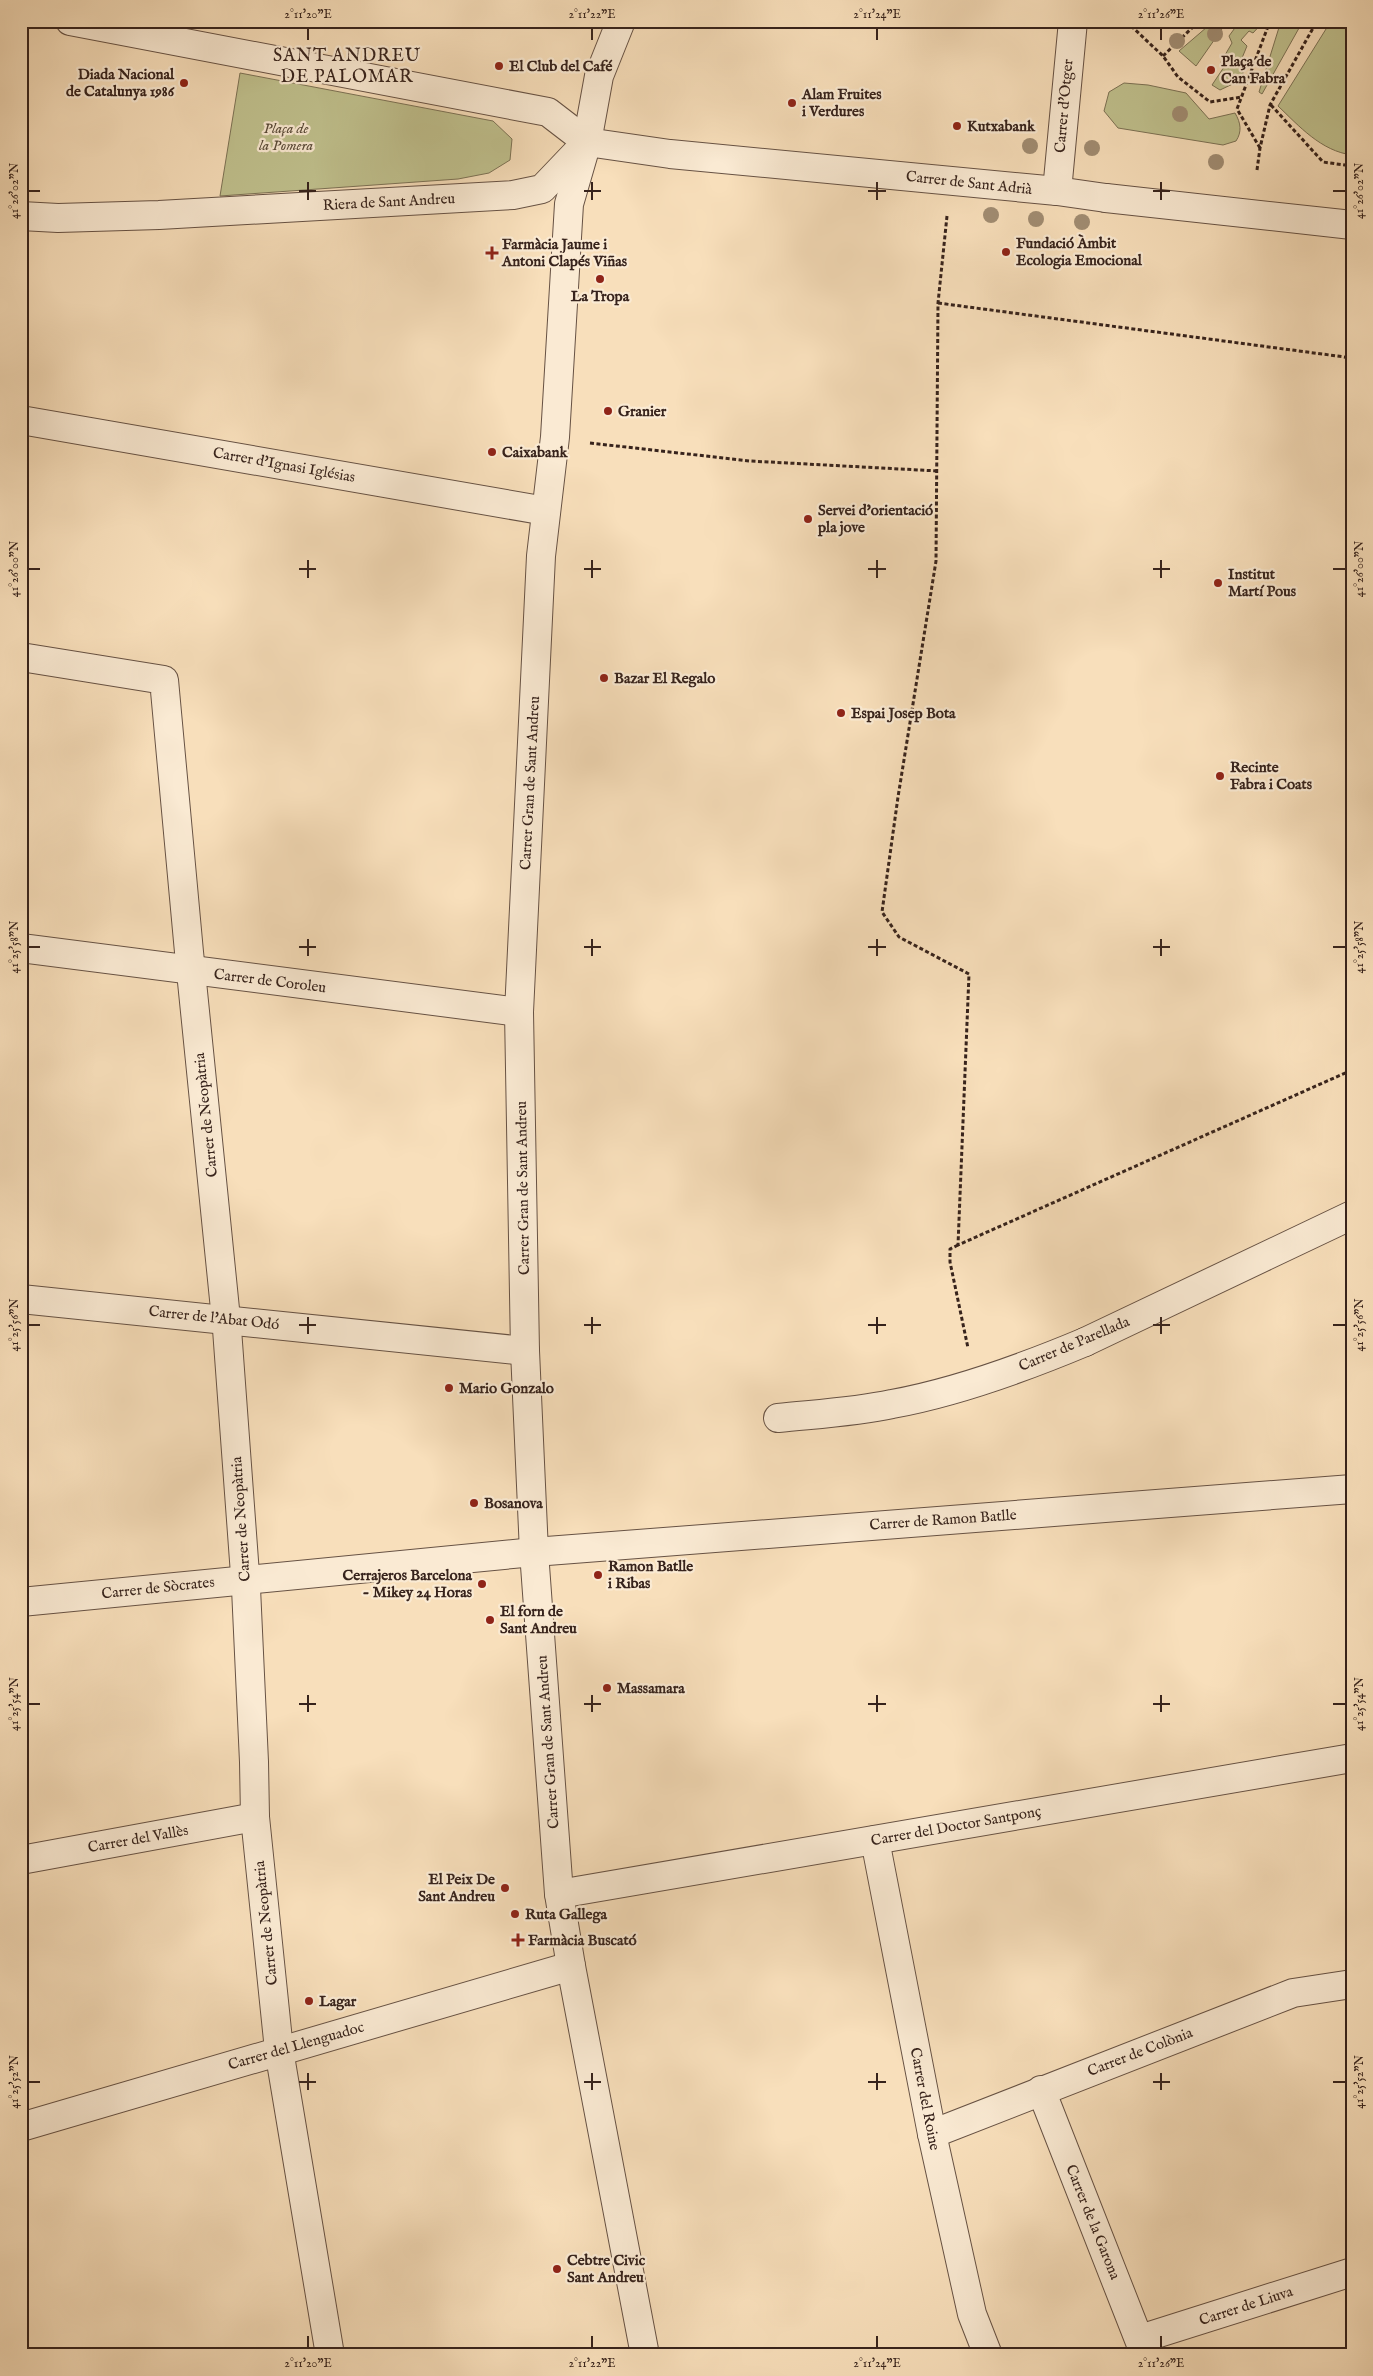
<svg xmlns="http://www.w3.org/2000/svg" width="1373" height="2376" font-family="'IM FELL English',serif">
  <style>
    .green { fill: #c0c18e; stroke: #7c7255 }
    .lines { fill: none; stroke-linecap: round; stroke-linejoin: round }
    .pedestrian-casing { stroke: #675244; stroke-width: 30 }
    .minor-casing { stroke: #675244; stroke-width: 30 }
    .path { stroke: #37231c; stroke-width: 3; stroke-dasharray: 4 2.5; stroke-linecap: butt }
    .pedestrian { stroke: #faead3; stroke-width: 28 }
    .minor { stroke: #faead3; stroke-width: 28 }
    .tree { fill: #a18d73 }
    .ticks { fill: none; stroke: #37231c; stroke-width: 2 }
    .poi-dot { fill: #8f2418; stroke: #faead3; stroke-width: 2 }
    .labels { text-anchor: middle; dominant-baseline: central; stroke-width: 4.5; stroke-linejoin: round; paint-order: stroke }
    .poi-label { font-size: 15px; font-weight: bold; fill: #37231c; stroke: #faead3; text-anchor: start }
    .street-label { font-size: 15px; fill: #37231c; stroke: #faead3 }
    .park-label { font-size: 15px; font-style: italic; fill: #594a38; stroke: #faead3 }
    .quarter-label { font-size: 18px; letter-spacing: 1px; fill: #37231c; stroke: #faead3 }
    .neatline { fill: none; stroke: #37231c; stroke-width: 2 }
    .ticks-label { font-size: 12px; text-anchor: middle; fill: #37231c }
  </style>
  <rect width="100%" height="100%" fill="#f8dfbb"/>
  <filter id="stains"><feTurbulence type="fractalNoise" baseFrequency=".004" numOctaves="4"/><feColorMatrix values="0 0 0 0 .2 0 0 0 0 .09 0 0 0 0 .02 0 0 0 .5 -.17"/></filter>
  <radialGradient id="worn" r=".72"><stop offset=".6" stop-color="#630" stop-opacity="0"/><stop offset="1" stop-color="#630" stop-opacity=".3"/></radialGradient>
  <g class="green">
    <path d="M1214,21H1223L1224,26L1196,66L1179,51Z"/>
    <path d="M1240,21H1264L1253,33L1249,31L1241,40L1247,46L1242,58L1243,75L1239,81L1220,90L1212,85L1224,67L1221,62L1232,43L1229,36Z"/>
    <path d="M1281,21H1303L1262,94L1259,92Z"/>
    <path d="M1331,21H1352V70L1346,97L1352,99V155C1321,151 1299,126 1278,106Z"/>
    <path d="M240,73L493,121L512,139L510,160L489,173L458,179L220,196Z"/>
    <path d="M1124,83L1148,85L1186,93L1209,119L1235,113C1241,123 1242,132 1236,141L1223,145L1118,128L1104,111L1109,92Z"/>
  </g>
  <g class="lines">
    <defs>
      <g id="pedestrian">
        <path d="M1106,198L1352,225"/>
        <path d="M778,1418C816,1414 855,1412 892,1404C958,1392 1023,1368 1085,1342"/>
      </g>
      <g id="minor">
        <path d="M70,21L548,112L587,142L670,154L1057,191L1106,198"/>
        <path d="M621,21L599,76L587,142L569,204L555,437L541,556L519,1012L525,1351L534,1552L559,1894L571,1966L645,2355"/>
        <path d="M1057,191L1073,21"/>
        <path d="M21,216L58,218L159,215L513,195L542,189L584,145"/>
        <path d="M21,420L546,511"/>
        <path d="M21,657L164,680L189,952L227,1329L246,1588L254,1762L255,1817L279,2050L330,2355"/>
        <path d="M21,948L519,1012"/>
        <path d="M21,1299L525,1351"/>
        <path d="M1085,1342L1352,1215"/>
        <path d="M21,1602L534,1552L1352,1489"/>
        <path d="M875,1840L932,2134L972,2314L988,2355"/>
        <path d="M21,1860L255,1817"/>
        <path d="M559,1894L1352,1758"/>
        <path d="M1041,2090L1145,2355"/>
        <path d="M21,2127L571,1966"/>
        <path d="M932,2134L1293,1993L1352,1984"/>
        <path d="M1140,2339L1352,2272"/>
      </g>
    </defs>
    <use href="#pedestrian" class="pedestrian-casing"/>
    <use href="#minor" class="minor-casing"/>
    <g class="path">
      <path d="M1131,21L1129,24L1163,56L1178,77L1210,102L1242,97"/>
      <path d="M1163,56L1199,21"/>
      <path d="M1271,105L1323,162L1352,166"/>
      <path d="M1260,148L1237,109L1270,21"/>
      <path d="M1257,170L1260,148L1270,105L1317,21"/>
      <path d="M947,216L938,303L936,561L898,797L882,912L899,937L969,974L958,1245L1352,1070"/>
      <path d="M938,303L1352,358"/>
      <path d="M590,443L750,461L938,471"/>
      <path d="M958,1245L950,1249V1262L968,1348"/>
    </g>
    <use href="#pedestrian" class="pedestrian"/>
    <use href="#minor" class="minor"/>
  </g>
  <g class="tree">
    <circle cx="1215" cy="34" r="8"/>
    <circle cx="1177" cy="41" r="8"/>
    <circle cx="1180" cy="114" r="8"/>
    <circle cx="1030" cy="146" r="8"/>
    <circle cx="1092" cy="148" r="8"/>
    <circle cx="1216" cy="162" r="8"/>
    <circle cx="991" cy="215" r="8"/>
    <circle cx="1036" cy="219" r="8"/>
    <circle cx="1082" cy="222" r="8"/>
  </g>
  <path class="ticks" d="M308,28V40M592,28V40M877,28V40M1161,28V40M308,182V200M592,182V200M877,182V200M1161,182V200M28,191H40M299,191H316M584,191H601M868,191H886M1153,191H1170M1333,191H1346M308,560V578M592,560V578M877,560V578M1161,560V578M28,569H40M299,569H316M584,569H601M868,569H886M1153,569H1170M1333,569H1346M308,939V956M592,939V956M877,939V956M1161,939V956M28,947H40M299,947H316M584,947H601M868,947H886M1153,947H1170M1333,947H1346M308,1317V1334M592,1317V1334M877,1317V1334M1161,1317V1334M28,1325H40M299,1325H316M584,1325H601M868,1325H886M1153,1325H1170M1333,1325H1346M308,1695V1712M592,1695V1712M877,1695V1712M1161,1695V1712M28,1704H40M299,1704H316M584,1704H601M868,1704H886M1153,1704H1170M1333,1704H1346M308,2073V2090M592,2073V2090M877,2073V2090M1161,2073V2090M28,2082H40M299,2082H316M584,2082H601M868,2082H886M1153,2082H1170M1333,2082H1346M308,2336V2348M592,2336V2348M877,2336V2348M1161,2336V2348"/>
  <g class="poi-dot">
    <circle cx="499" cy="66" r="5"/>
    <circle cx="1211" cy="70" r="5"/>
    <circle cx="184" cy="83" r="5"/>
    <circle cx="792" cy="103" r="5"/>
    <circle cx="957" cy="126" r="5"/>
    <circle cx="1006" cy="252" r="5"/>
    <path d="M489.5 245.5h5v5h5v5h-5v5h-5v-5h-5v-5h5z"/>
    <circle cx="600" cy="279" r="5"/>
    <circle cx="608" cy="411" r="5"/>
    <circle cx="492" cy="452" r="5"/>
    <circle cx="808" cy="519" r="5"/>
    <circle cx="1218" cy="583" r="5"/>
    <circle cx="604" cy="678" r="5"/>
    <circle cx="841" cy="713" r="5"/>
    <circle cx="1220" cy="776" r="5"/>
    <circle cx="449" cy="1388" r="5"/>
    <circle cx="474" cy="1503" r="5"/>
    <circle cx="598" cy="1575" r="5"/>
    <circle cx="482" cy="1584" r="5"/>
    <circle cx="490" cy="1620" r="5"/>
    <circle cx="607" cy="1688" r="5"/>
    <circle cx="505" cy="1888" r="5"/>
    <circle cx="515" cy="1914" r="5"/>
    <path d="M515.5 1932.5h5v5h5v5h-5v5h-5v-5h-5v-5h5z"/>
    <circle cx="309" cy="2001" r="5"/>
    <circle cx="557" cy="2269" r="5"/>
  </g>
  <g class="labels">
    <g class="poi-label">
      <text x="1221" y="61">Plaça de<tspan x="1221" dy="17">Can Fabra</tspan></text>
      <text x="509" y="66">El Club del Café</text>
      <text x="174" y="74" text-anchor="end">Diada Nacional<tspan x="174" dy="17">de Catalunya 1986</tspan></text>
      <text x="802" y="94">Alam Fruites<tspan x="802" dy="17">i Verdures</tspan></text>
      <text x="967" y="126">Kutxabank</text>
      <text x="1016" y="243">Fundació Àmbit<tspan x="1016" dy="17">Ecologia Emocional</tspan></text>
      <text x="502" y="244">Farmàcia Jaume i<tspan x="502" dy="17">Antoni Clapés Viñas</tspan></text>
      <text x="600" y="296" text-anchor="middle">La Tropa</text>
      <text x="618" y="411">Granier</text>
      <text x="502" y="452">Caixabank</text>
      <text x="818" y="510">Servei d'orientació<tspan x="818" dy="17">pla jove</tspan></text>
      <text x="1228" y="574">Institut<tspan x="1228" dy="17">Martí Pous</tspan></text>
      <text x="614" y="678">Bazar El Regalo</text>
      <text x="851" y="713">Espai Josep Bota</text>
      <text x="1230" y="767">Recinte<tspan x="1230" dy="17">Fabra i Coats</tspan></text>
      <text x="459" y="1388">Mario Gonzalo</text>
      <text x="484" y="1503">Bosanova</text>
      <text x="608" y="1566">Ramon Batlle<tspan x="608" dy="17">i Ribas</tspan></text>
      <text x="472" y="1575" text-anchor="end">Cerrajeros Barcelona<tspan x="472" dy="17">- Mikey 24 Horas</tspan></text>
      <text x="500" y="1611">El forn de<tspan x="500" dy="17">Sant Andreu</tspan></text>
      <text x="617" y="1688">Massamara</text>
      <text x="495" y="1879" text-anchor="end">El Peix De<tspan x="495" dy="17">Sant Andreu</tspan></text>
      <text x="525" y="1914">Ruta Gallega</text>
      <text x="528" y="1940">Farmàcia Buscató</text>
      <text x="319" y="2001">Lagar</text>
      <text x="567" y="2260">Cebtre Civic<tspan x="567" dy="17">Sant Andreu</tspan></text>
    </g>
    <g class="street-label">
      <text transform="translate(1064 106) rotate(-85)">Carrer d'Otger</text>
      <text transform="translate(969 183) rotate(6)">Carrer de Sant Adrià</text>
      <text transform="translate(389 202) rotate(-3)">Riera de Sant Andreu</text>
      <text transform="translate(284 465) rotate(10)">Carrer d'Ignasi Iglésias</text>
      <text transform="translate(530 783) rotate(-87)">Carrer Gran de Sant Andreu</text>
      <text transform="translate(270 981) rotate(7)">Carrer de Coroleu</text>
      <text transform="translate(206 1115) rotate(-96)">Carrer de Neopàtria</text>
      <text transform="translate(523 1188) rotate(-91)">Carrer Gran de Sant Andreu</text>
      <text transform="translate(214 1318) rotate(6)">Carrer de l'Abat Odó</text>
      <text transform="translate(1074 1344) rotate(-23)">Carrer de Parellada</text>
      <text transform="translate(241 1519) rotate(-94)">Carrer de Neopàtria</text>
      <text transform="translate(943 1520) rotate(-4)">Carrer de Ramon Batlle</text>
      <text transform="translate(158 1588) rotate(-6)">Carrer de Sòcrates</text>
      <text transform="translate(548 1742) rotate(-94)">Carrer Gran de Sant Andreu</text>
      <text transform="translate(956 1826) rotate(-10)">Carrer del Doctor Santponç</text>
      <text transform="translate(138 1839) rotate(-10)">Carrer del Vallès</text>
      <text transform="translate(266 1923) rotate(-96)">Carrer de Neopàtria</text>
      <text transform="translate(296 2046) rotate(-16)">Carrer del Llenguadoc</text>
      <text transform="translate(1140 2052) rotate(-21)">Carrer de Colònia</text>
      <text transform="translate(925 2099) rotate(79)">Carrer del Roine</text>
      <text transform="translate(1093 2222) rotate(68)">Carrer de la Garona</text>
      <text transform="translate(1246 2306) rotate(-18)">Carrer de Liuva</text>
    </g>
    <g class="park-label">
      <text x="286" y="128">Plaça de<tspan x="286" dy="17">la Pomera</tspan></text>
    </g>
    <g class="quarter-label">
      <text x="347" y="56">SANT ANDREU<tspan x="347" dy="21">DE PALOMAR</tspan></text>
    </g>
  </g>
  <rect width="1373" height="2376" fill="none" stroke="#f8dfbb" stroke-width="55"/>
  <rect x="28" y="28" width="1318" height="2320" class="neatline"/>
  <g class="ticks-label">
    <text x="308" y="18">2°11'20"E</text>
    <text x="592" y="18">2°11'22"E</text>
    <text x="877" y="18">2°11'24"E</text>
    <text x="1161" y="18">2°11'26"E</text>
    <text transform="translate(14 191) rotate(-90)" y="4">41°26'02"N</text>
    <text transform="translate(1359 191) rotate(-90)" y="4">41°26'02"N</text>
    <text transform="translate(14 569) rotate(-90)" y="4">41°26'00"N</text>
    <text transform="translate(1359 569) rotate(-90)" y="4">41°26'00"N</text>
    <text transform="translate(14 947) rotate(-90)" y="4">41°25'58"N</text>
    <text transform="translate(1359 947) rotate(-90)" y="4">41°25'58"N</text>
    <text transform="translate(14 1325) rotate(-90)" y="4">41°25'56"N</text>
    <text transform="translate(1359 1325) rotate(-90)" y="4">41°25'56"N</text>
    <text transform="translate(14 1704) rotate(-90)" y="4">41°25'54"N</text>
    <text transform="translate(1359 1704) rotate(-90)" y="4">41°25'54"N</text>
    <text transform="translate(14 2082) rotate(-90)" y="4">41°25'52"N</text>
    <text transform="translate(1359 2082) rotate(-90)" y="4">41°25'52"N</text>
    <text x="308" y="2367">2°11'20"E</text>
    <text x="592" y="2367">2°11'22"E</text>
    <text x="877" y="2367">2°11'24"E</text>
    <text x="1161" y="2367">2°11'26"E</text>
  </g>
  <rect width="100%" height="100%" filter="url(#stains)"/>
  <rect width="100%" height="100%" fill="url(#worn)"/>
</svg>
